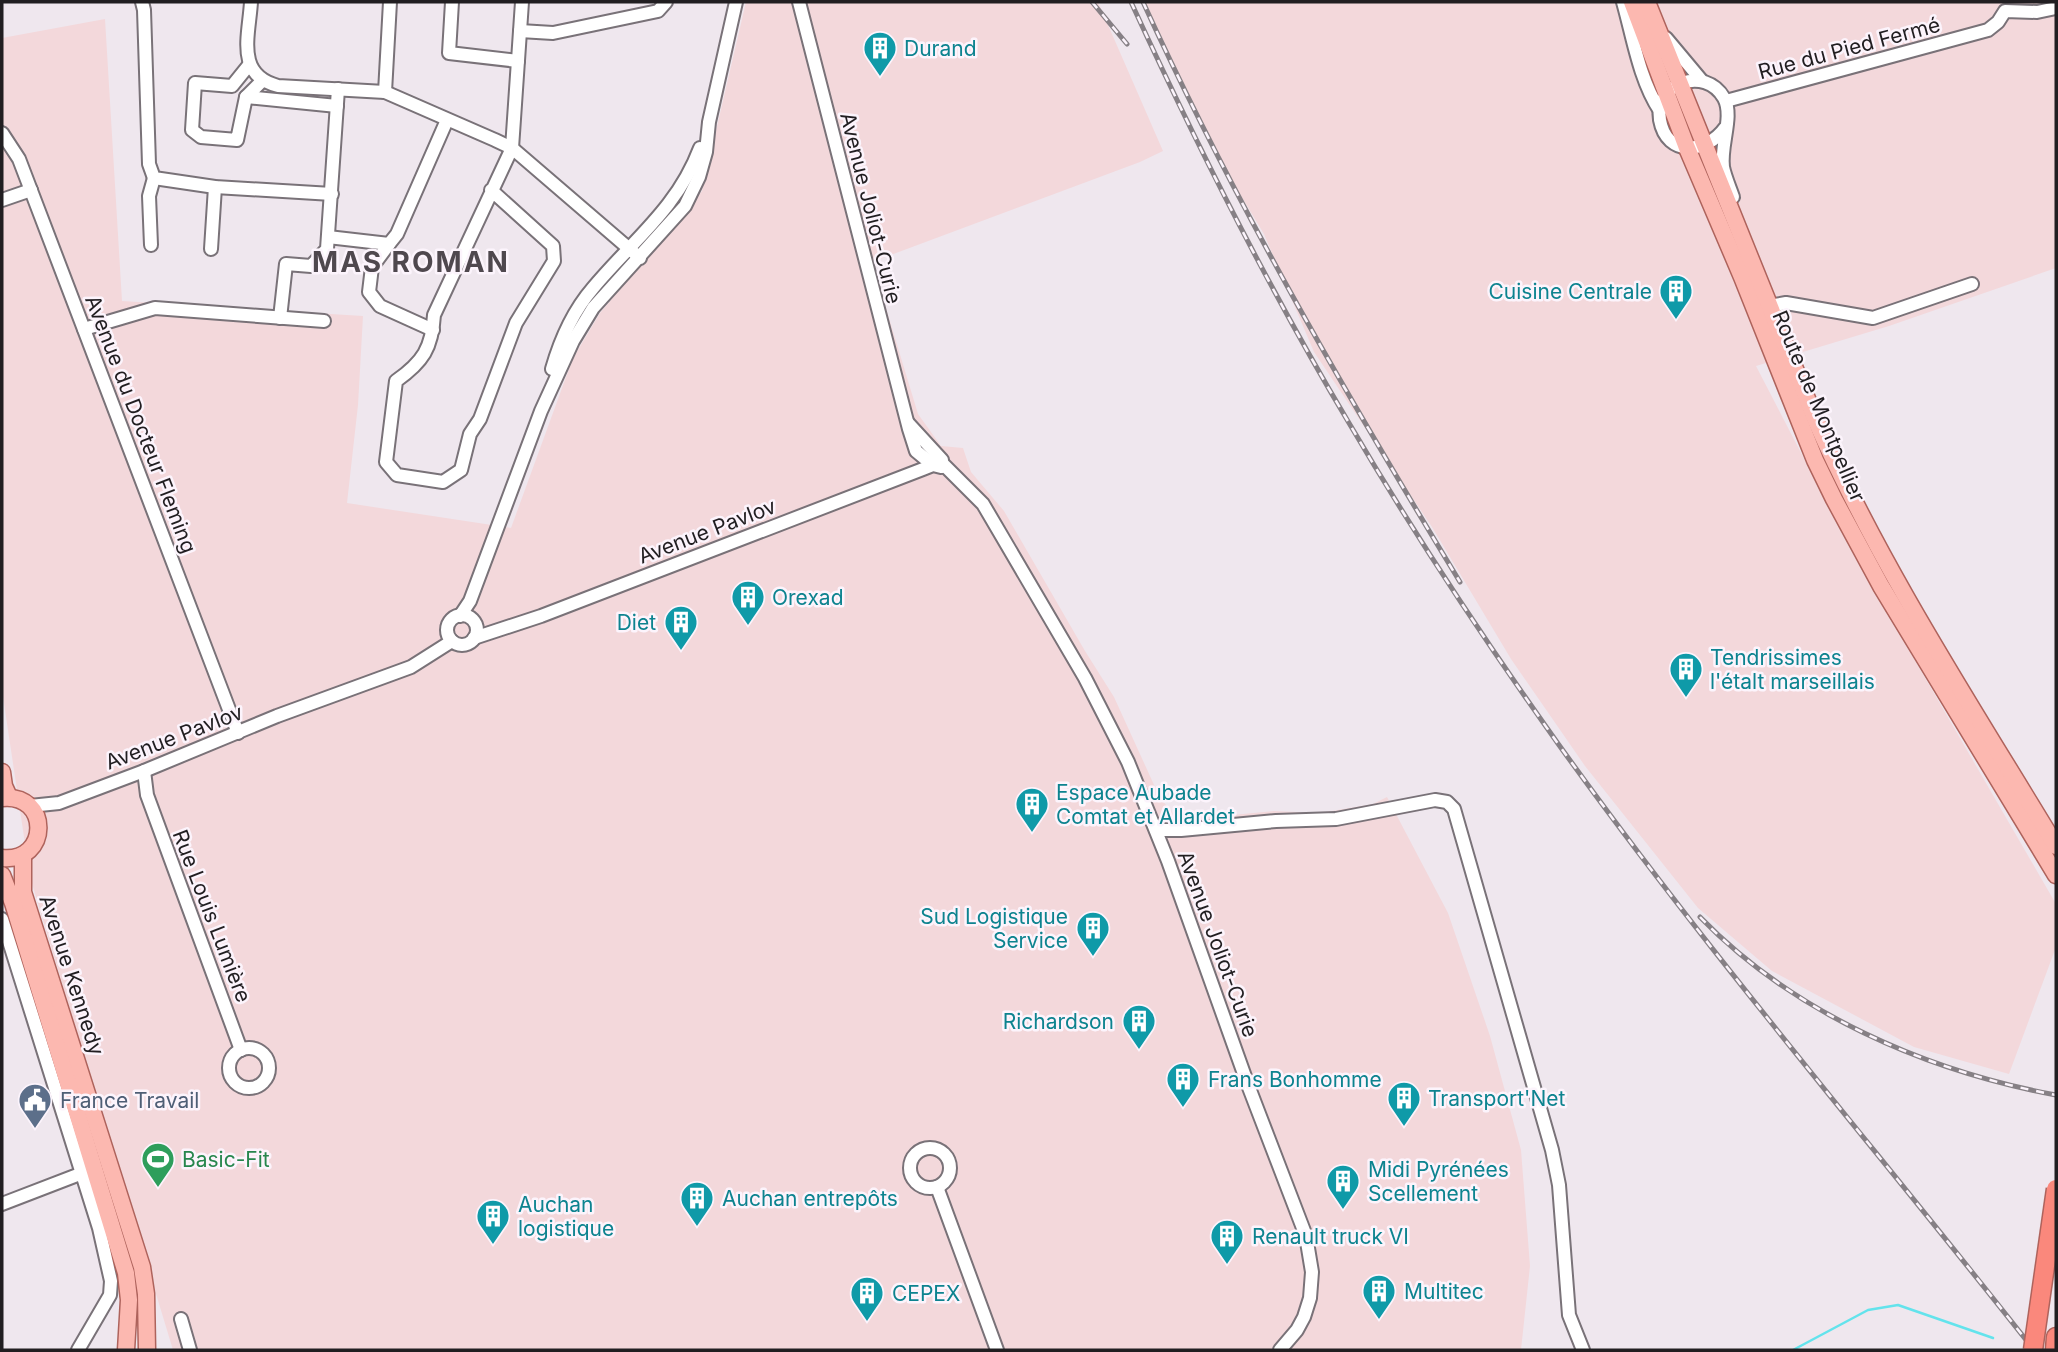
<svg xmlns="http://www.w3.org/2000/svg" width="2058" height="1352" font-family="Inter,sans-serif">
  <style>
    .industrial { fill: #f3d8db }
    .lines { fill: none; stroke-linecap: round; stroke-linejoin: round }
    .stream { stroke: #63e3ec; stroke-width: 2.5 }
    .minor-casing { stroke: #797278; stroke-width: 16 }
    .major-casing { stroke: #ae635c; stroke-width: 19 }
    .highway-casing { stroke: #ae635c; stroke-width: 21 }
    .minor { stroke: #fff; stroke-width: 12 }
    .major { stroke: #fcb8b0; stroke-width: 16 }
    .highway { stroke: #fa887c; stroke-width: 18 }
    .rail-casing { stroke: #868085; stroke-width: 5 }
    .rail { stroke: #fcf4fc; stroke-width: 2.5; stroke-dasharray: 8; stroke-linecap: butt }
    .highway-bridge-casing { stroke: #ae635c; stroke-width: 21; stroke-linecap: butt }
    .highway-bridge { stroke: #fa887c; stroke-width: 18 }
    .labels { text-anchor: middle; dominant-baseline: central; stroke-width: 5; stroke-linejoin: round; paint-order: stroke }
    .culture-label { font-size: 21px; fill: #0d838f; stroke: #fcf4fc; text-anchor: start }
    .street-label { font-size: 21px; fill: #211e21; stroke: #fcf4fc }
    .service-label { font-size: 21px; fill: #4e5e75; stroke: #fcf4fc; text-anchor: start }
    .leisure-label { font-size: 21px; fill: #27864d; stroke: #fcf4fc; text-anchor: start }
    .district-label { font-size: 28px; font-weight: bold; letter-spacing: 2px; fill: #4f484e; stroke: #fcf4fc }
  </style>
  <rect width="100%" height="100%" fill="#efe7ee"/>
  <g class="industrial">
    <path d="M746,2H1098L1163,151L1140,162L872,262L918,414L941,446L963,448L971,472L1004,511L1085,651L1114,697L1160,798L1173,813L1211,817L1274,811L1320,813L1373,804L1387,797L1448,913L1490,1036L1521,1150L1530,1266L1521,1350H173L30,877L2,690V38L105,19L122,301L363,316L358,405L347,503L511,528L573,358L600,313L702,191Z"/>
    <path d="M1142,2H2056V268L1889,326L1756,366L1854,555L2056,904V947L2009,1074L1914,1047L1772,971L1698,908L1585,766L1511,659L1432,527L1314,352L1264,234L1209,143Z"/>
  </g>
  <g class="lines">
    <path class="stream" d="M1793,1350L1868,1310L1898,1305L1993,1338"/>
    <defs>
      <g id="minor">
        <path d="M142,2L144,10L149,164L154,178L215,187L332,194"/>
        <path d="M251,2C249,36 235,75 278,86L385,92L495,140L512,148L640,258"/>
        <path d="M452,2L449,53L518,61"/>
        <path d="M799,2L909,429L916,451L933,465"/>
        <path d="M1623,2C1633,37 1639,79 1660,111"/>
        <path d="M520,31L553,33L658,11L666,2"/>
        <path d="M1666,38L1702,81"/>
        <path d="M249,65L232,86L195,83L192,130L201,137L237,140L246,97L262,81"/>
        <path d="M385,92L390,2"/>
        <path d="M246,97L337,106"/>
        <path d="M1726,101L1988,30L1998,22L2005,11L2037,12L2056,8"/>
        <path d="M1725,128C1707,153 1667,158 1660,120C1654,83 1705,65 1724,98C1734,116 1720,145 1723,167C1725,177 1730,188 1733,197"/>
        <path d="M2,133L19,159L238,733"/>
        <path d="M491,190L553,246L554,261L516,323L480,419L470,434L461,470L443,482L397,475L386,462L396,381C423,362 432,348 434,315L512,148L522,2"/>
        <path d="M2,200L31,190"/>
        <path d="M328,237L389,244L397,234L447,120"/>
        <path d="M389,244L372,267L369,292L380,306L433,330"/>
        <path d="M151,245L149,196L154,178"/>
        <path d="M211,249L215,187"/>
        <path d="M1769,306L1786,303L1873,318L1972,284"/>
        <path d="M280,318L286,264L311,266L327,249L338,89"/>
        <path d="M84,329L155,308L324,321"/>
        <path d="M552,369C560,341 574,310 593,288C632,241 677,209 700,148"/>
        <path d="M943,464L983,504L1085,678L1128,762L1168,861L1248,1085L1306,1236L1312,1272L1310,1298L1304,1317L1297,1330L1280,1350"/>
        <circle cx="462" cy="630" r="15"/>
        <path d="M460,616L470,601L541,411L573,341L593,308L685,206L699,177L706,152L709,122L736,2"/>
        <path d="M474,638L541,616L923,469L933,465L941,467L942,460L908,423"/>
        <path d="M144,771L147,795L241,1050"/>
        <path d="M30,806L59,803L144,771L277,716L411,667L452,641"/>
        <path d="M1156,830H1181L1276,821L1336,819L1435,800L1447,802L1454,809L1552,1150L1559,1185L1569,1315L1583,1350"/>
        <path d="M2,919L99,1228L111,1281L110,1295L78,1350"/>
        <circle cx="249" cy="1068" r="20"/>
        <circle cx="930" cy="1168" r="20"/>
        <path d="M937,1187L997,1350"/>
        <path d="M2,1204L80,1174"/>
        <path d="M181,1319L190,1350"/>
      </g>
      <g id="major">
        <path d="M1632,2L1687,148L1742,277L1815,460L1834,499L1881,586L2056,875"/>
        <path d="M1647,2L1816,421C1882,570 1972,707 2056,846"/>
        <path d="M2,772L4,786L9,797"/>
        <path d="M2,798C51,793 50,863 2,858"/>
        <path d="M23,855V892L142,1267L146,1294L147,1350"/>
        <path d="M2,875L13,903L126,1273L129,1300L126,1350"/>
      </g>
      <path id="highway" d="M2055,1350L2056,1337"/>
    </defs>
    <use href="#minor" class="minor-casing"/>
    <use href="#major" class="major-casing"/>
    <use href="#highway" class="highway-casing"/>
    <use href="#minor" class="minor"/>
    <use href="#major" class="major"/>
    <use href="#highway" class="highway"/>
    <defs>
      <g id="rail">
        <path d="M1092,2L1127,44"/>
        <path d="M1131,2C1197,146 1268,287 1349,423C1414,534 1485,641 1559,745C1708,953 1876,1149 2034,1350"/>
        <path d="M1143,2C1234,202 1346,394 1460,582"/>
        <path d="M1700,917C1793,1013 1926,1071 2056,1095"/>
      </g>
    </defs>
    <use href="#rail" class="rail-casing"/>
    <use href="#rail" class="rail"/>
    <defs>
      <path id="highway-bridge" d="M2033,1350L2056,1189"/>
    </defs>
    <use href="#highway-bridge" class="highway-bridge-casing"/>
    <use href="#highway-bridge" class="highway-bridge"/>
  </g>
  <defs>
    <symbol id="building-pin" viewBox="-11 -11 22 30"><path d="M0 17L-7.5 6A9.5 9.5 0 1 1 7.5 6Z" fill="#0f9aa8" stroke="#fcf4fc"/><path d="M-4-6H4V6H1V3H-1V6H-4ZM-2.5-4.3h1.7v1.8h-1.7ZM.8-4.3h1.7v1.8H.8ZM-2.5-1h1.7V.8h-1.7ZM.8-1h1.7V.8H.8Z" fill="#fff"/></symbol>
    <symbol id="civic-pin" viewBox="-11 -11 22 30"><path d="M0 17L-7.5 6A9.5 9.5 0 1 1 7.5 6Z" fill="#5c6f8a" stroke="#fcf4fc"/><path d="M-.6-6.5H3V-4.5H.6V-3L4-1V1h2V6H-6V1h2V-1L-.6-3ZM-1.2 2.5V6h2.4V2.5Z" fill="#fff"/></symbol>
    <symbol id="stadium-pin" viewBox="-11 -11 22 30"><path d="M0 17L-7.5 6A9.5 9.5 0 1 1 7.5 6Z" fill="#2e9e5b" stroke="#fcf4fc"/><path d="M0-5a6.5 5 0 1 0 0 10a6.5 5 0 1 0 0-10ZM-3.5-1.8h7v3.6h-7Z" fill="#fff"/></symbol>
  </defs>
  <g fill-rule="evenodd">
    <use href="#building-pin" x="861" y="29" width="38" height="52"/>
    <use href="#building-pin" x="1657" y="272" width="38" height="52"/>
    <use href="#building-pin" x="729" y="578" width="38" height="52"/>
    <use href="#building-pin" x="662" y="603" width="38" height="52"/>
    <use href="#building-pin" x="1667" y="650" width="38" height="52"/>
    <use href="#building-pin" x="1013" y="785" width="38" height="52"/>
    <use href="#building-pin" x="1074" y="909" width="38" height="52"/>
    <use href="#building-pin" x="1120" y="1002" width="38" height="52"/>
    <use href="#building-pin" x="1164" y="1060" width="38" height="52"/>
    <use href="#building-pin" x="1385" y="1079" width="38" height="52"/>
    <use href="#civic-pin" x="16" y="1081" width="38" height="52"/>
    <use href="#stadium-pin" x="139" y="1140" width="38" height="52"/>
    <use href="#building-pin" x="1324" y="1162" width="38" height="52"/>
    <use href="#building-pin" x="678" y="1179" width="38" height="52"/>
    <use href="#building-pin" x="474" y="1197" width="38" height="52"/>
    <use href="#building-pin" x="1208" y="1217" width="38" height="52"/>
    <use href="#building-pin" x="1360" y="1272" width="38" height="52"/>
    <use href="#building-pin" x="848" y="1274" width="38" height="52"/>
  </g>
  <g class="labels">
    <g class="culture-label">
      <text x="904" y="48">Durand</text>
      <text x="1652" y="291" text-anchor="end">Cuisine Centrale</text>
      <text x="772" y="597">Orexad</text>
      <text x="656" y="622" text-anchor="end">Diet</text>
      <text x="1710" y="657">Tendrissimes<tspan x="1710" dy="24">l'étalt marseillais</tspan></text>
      <text x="1056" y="792">Espace Aubade<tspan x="1056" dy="24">Comtat et Allardet</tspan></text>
      <text x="1068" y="916" text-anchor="end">Sud Logistique<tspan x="1068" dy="24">Service</tspan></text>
      <text x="1114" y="1021" text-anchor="end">Richardson</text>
      <text x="1208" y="1079">Frans Bonhomme</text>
      <text x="1428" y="1098">Transport'Net</text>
      <text x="1368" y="1169">Midi Pyrénées<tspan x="1368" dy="24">Scellement</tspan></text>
      <text x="722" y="1198">Auchan entrepôts</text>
      <text x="518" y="1204">Auchan<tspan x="518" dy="24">logistique</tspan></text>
      <text x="1252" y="1236">Renault truck VI</text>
      <text x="1404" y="1291">Multitec</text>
      <text x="892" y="1293">CEPEX</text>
    </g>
    <g class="street-label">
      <text transform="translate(1849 48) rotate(-15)">Rue du Pied Fermé</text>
      <text transform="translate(871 208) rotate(76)">Avenue Joliot-Curie</text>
      <text transform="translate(1819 406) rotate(67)">Route de Montpellier</text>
      <text transform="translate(141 424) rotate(69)">Avenue du Docteur Fleming</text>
      <text transform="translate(707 531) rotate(-21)">Avenue Pavlov</text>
      <text transform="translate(174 737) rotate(-21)">Avenue Pavlov</text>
      <text transform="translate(212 916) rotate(69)">Rue Louis Lumière</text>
      <text transform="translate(1218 944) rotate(70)">Avenue Joliot-Curie</text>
      <text transform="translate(72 975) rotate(72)">Avenue Kennedy</text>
    </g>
    <g class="service-label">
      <text x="60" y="1100">France Travail</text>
    </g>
    <g class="leisure-label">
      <text x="182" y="1159">Basic-Fit</text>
    </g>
    <g class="district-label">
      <text x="411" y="262">MAS ROMAN</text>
    </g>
  </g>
  <rect width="2058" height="1352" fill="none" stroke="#211e21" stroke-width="7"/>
</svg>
